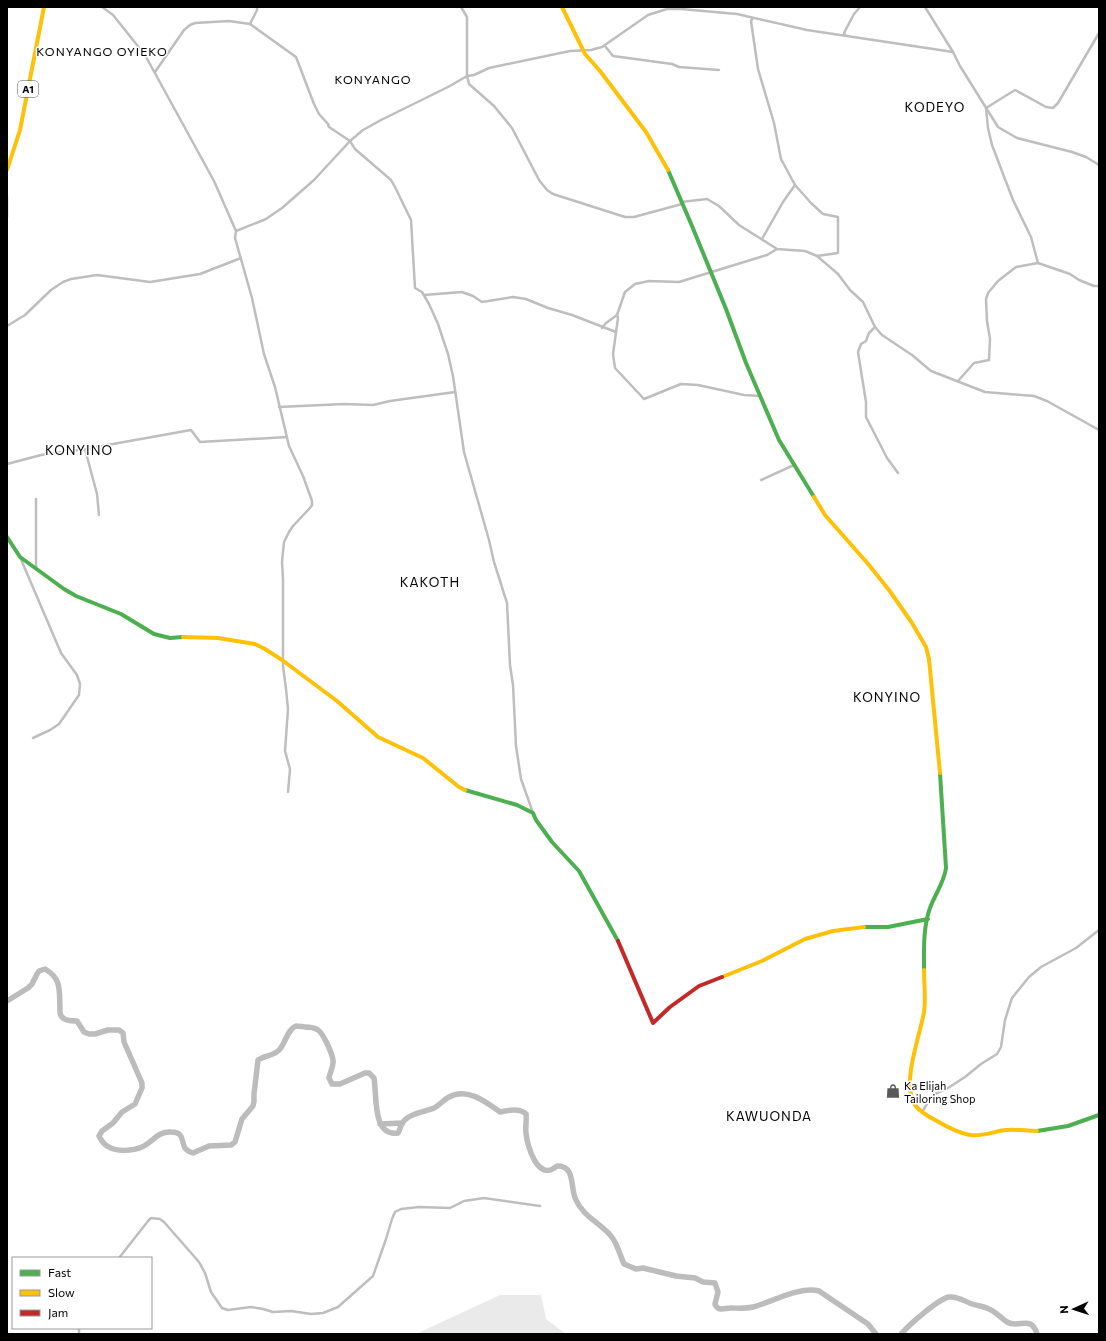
<svg xmlns="http://www.w3.org/2000/svg" width="1106" height="1341" font-family="Commissioner,sans-serif">
  <style>
    .green { fill: #eaeaea }
    .lines { fill: none; stroke-linecap: round; stroke-linejoin: round }
    .river { stroke: #bcbcbc; stroke-width: 5.5 }
    .street { stroke: #bebebe; stroke-width: 2.5 }
    .fast { stroke: #4caf50; stroke-width: 4 }
    .slow { stroke: #ffc107; stroke-width: 4 }
    .jam { stroke: #c62828; stroke-width: 4 }
    .labels { text-anchor: middle; dominant-baseline: central; stroke-width: 3; stroke-linejoin: round; paint-order: stroke }
    .shield { fill: #fff; stroke: #4c4c4c; stroke-width: 1 }
    .shield-label { font-size: 10px; font-weight: bold; fill: #000 }
    .poi-label { font-size: 11px; fill: #000; stroke: #fff; text-anchor: start }
    .neighbourhood-label { font-size: 12px; letter-spacing: 1px; fill: #000; stroke: #fff }
    .quarter-label { font-size: 13px; letter-spacing: 1px; fill: #000; stroke: #fff }
  </style>
  <rect width="100%" height="100%" fill="#fff"/>
  <path class="green" d="M500,1295H541L546,1319L566,1334H416Z"/>
  <g class="lines">
    <g class="river">
      <path d="M7,1001L28,988L32,984L37,974L39,971L45,969C62,979 59,990 60,1008C60,1011 59,1014 62,1017C65,1021 72,1021 77,1021L84,1032L89,1034H95L108,1030H119L123,1033L124,1042L142,1083V1088L135,1104L122,1112L113,1123L102,1131L99,1136C101,1140 104,1145 109,1147C117,1152 133,1151 142,1147C153,1142 158,1131 171,1132C185,1132 181,1142 185,1148C187,1151 190,1152 193,1153L209,1146L231,1145L235,1142L242,1119L253,1106L254,1101V1094L258,1060C265,1055 275,1056 280,1049C285,1043 288,1029 296,1026C299,1026 303,1027 305,1027C310,1027 314,1027 318,1030C323,1033 332,1053 333,1060C334,1066 330,1072 329,1078L332,1084H340L365,1073H369L374,1078C377,1095 372,1137 398,1133C400,1130 400,1127 402,1124C406,1114 425,1112 434,1108C440,1105 443,1100 449,1097C467,1087 486,1102 500,1112C508,1110 520,1108 526,1114C527,1120 525,1126 526,1133C527,1146 538,1183 557,1166C576,1165 570,1190 576,1200C583,1216 600,1223 611,1236C617,1243 620,1255 624,1264L636,1269L643,1268L676,1276L695,1278L703,1282L715,1283L718,1292L715,1304C718,1312 724,1308 731,1308C738,1308 745,1309 753,1307C772,1302 799,1286 819,1291L868,1324L876,1334"/>
      <path d="M380,1124L402,1123"/>
      <path d="M901,1334C909,1325 938,1299 949,1297C958,1296 964,1301 972,1304C978,1306 984,1306 989,1309C996,1312 1001,1318 1007,1322C1019,1329 1031,1314 1037,1334"/>
    </g>
    <g class="street">
      <path d="M102,7L113,15L145,55L214,181L236,231L266,219L282,208L314,180L350,141L363,130L381,120L448,87L467,76L474,75L489,68L570,51L591,50L602,47L648,15L667,9H681L737,14L807,30L953,52"/>
      <path d="M461,7L467,17V76L469,84L494,106L512,128L539,180L547,190L553,194L625,217H634L682,204"/>
      <path d="M925,7L953,52L960,66L998,127L1017,138L1072,152L1086,157L1099,165"/>
      <path d="M753,18L751,21L758,69L774,123L781,159L795,185L811,203L823,214L838,217V253L817,256"/>
      <path d="M250,24L257,10V7"/>
      <path d="M845,35L844,34L845,31L854,14L860,7"/>
      <path d="M605,46L613,56L672,64L679,67L719,70"/>
      <path d="M155,72L184,30L190,25L195,23L229,21L250,24L296,57L314,104L319,114L328,124L329,127L350,141L355,149L391,180L395,187L411,220L415,288L422,292L429,304L438,324L448,354L453,376L464,452L489,540L494,562L507,603L510,665L513,685L516,746L521,779L533,813"/>
      <path d="M7,196V217"/>
      <path d="M681,202L707,199L719,206L739,225L777,249L805,251L817,256L838,274L850,290L863,302L875,327L882,335L912,355L931,371L985,392L1034,396L1047,401L1099,430"/>
      <path d="M236,231L235,238L252,298L264,354L275,387L289,446L303,476L312,501V505L310,508L293,526L289,532L284,542L282,562L283,579V666L286,689L288,709L285,751L290,769L288,792"/>
      <path d="M762,239L783,202L795,185"/>
      <path d="M1038,263L1031,237L1013,200L992,145L988,128L986,108L1015,90L1046,107L1053,108L1058,103L1099,33"/>
      <path d="M424,295L462,292L473,296L482,302L513,297L526,299L548,308L572,315L616,332"/>
      <path d="M7,326L25,315L51,290L63,282L71,279L97,275L150,282L200,274L241,258"/>
      <path d="M875,327L869,333L866,341L861,344L858,352L866,402V417L887,458L898,473"/>
      <path d="M602,328L606,323L617,315"/>
      <path d="M958,381L974,363L989,360L990,339L987,321L986,299L988,293L998,281L1016,267L1038,263L1070,274L1079,280L1094,286H1099"/>
      <path d="M760,396L744,395L698,385L681,384L644,399L615,368L613,354L618,318L617,315L625,292L635,284L649,281L679,282L767,255L777,249"/>
      <path d="M279,407L344,404L373,405L390,401L455,392"/>
      <path d="M85,449L97,494L99,515"/>
      <path d="M7,464L41,455L85,449L191,430L200,442L287,437"/>
      <path d="M761,480L794,465"/>
      <path d="M20,557L61,653L77,675L80,684L79,695L59,724L50,730L33,738"/>
      <path d="M36,568V499"/>
      <path d="M922,1112L930,1099L935,1094L948,1088L965,1077L981,1064L997,1054L1001,1047L1005,1020L1012,998L1029,977L1041,967L1076,948L1099,930"/>
      <path d="M119,1258L148,1221L151,1218L160,1219L164,1222L199,1262L205,1273L211,1292L222,1308L228,1310L251,1307L263,1309L273,1312L291,1311L311,1314L323,1313L338,1307L373,1276L386,1239L392,1219L395,1212L401,1209L419,1207L450,1208L464,1201L484,1198L540,1206"/>
      <path d="M79,1334V1328"/>
    </g>
    <g class="fast">
      <path d="M668,170L692,226L726,309L746,363L779,440L814,497"/>
      <path d="M7,537L20,557L64,589L76,596L121,614L154,634L170,638L183,637"/>
      <path d="M465,790L517,805L533,813L536,820L552,842L579,871L618,941"/>
      <path d="M864,927H888L928,919"/>
      <path d="M924,970C924,950 923,927 930,908C935,894 944,883 946,868L940,773"/>
      <path d="M1037,1131L1068,1126L1099,1115"/>
    </g>
    <g class="slow">
      <path d="M562,7L585,54L600,71L646,132L668,170"/>
      <path d="M7,170L20,130L44,7"/>
      <path d="M814,497L825,515L869,565L889,590L912,623L926,647L929,659L940,773"/>
      <path d="M183,637L218,638L255,644L265,649L282,660L337,701L378,737L423,758L459,787L465,790"/>
      <path d="M924,970C924,984 926,999 924,1012C920,1036 901,1083 915,1105C920,1112 929,1117 937,1121C947,1127 958,1133 970,1135C983,1137 994,1131 1006,1130C1016,1129 1027,1131 1037,1131"/>
      <path d="M722,977L762,961L805,939L833,931L864,927"/>
    </g>
    <path class="jam" d="M618,941L653,1023L670,1007L699,986L722,977"/>
  </g>
  <defs>
    <symbol id="shop-bare" viewBox="-9 -9 18 18"><path d="M-5-2.5h2.3a2.7 3.5 0 0 1 5.4 0H5L5.5 6h-11ZM-1.5-2.5h3a1.5 2.3 0 0 0-3 0Z" fill="#595959" stroke="#fff" stroke-width="2.5" paint-order="stroke"/></symbol>
  </defs>
  <g fill-rule="evenodd">
    <use href="#shop-bare" x="883" y="1081" width="20" height="20"/>
  </g>
  <g class="labels">
    <rect class="shield" x="18" y="81" width="20" height="16" rx="3"/>
    <g class="shield-label">
      <text x="28" y="89">A1</text>
    </g>
    <g class="poi-label">
      <text x="904" y="1085">Ka Elijah<tspan x="904" dy="13">Tailoring Shop</tspan></text>
    </g>
    <g class="neighbourhood-label">
      <text x="102" y="51">KONYANGO OYIEKO</text>
      <text x="373" y="79">KONYANGO</text>
    </g>
    <g class="quarter-label">
      <text x="935" y="107">KODEYO</text>
      <text x="79" y="450">KONYINO</text>
      <text x="430" y="582">KAKOTH</text>
      <text x="887" y="697">KONYINO</text>
      <text x="769" y="1116">KAWUONDA</text>
    </g>
  </g>
  <rect width="1106" height="1341" fill="none" stroke="#000000" stroke-width="16"/>
  <rect x="12" y="1257" width="140" height="72" fill="#ffffff" stroke="#999999"/>
  <rect x="20" y="1270" width="20" height="6" fill="#4caf50" stroke="#999999"/>
  <text x="48" y="1277" font-size="12" fill="#000000">Fast</text>
  <rect x="20" y="1290" width="20" height="6" fill="#ffc107" stroke="#999999"/>
  <text x="48" y="1297" font-size="12" fill="#000000">Slow</text>
  <rect x="20" y="1310" width="20" height="6" fill="#c62828" stroke="#999999"/>
  <text x="48" y="1317" font-size="12" fill="#000000">Jam</text>
  <g transform="translate(1074 1309) rotate(267)" stroke="#ffffff" stroke-width="3" paint-order="stroke">
  <path d="M0-3L7 15L0 10L-7 15Z" fill="#000000"/>
  <text y="-6" font-size="11" font-weight="bold" text-anchor="middle" fill="#000000">N</text>
  </g>
</svg>
